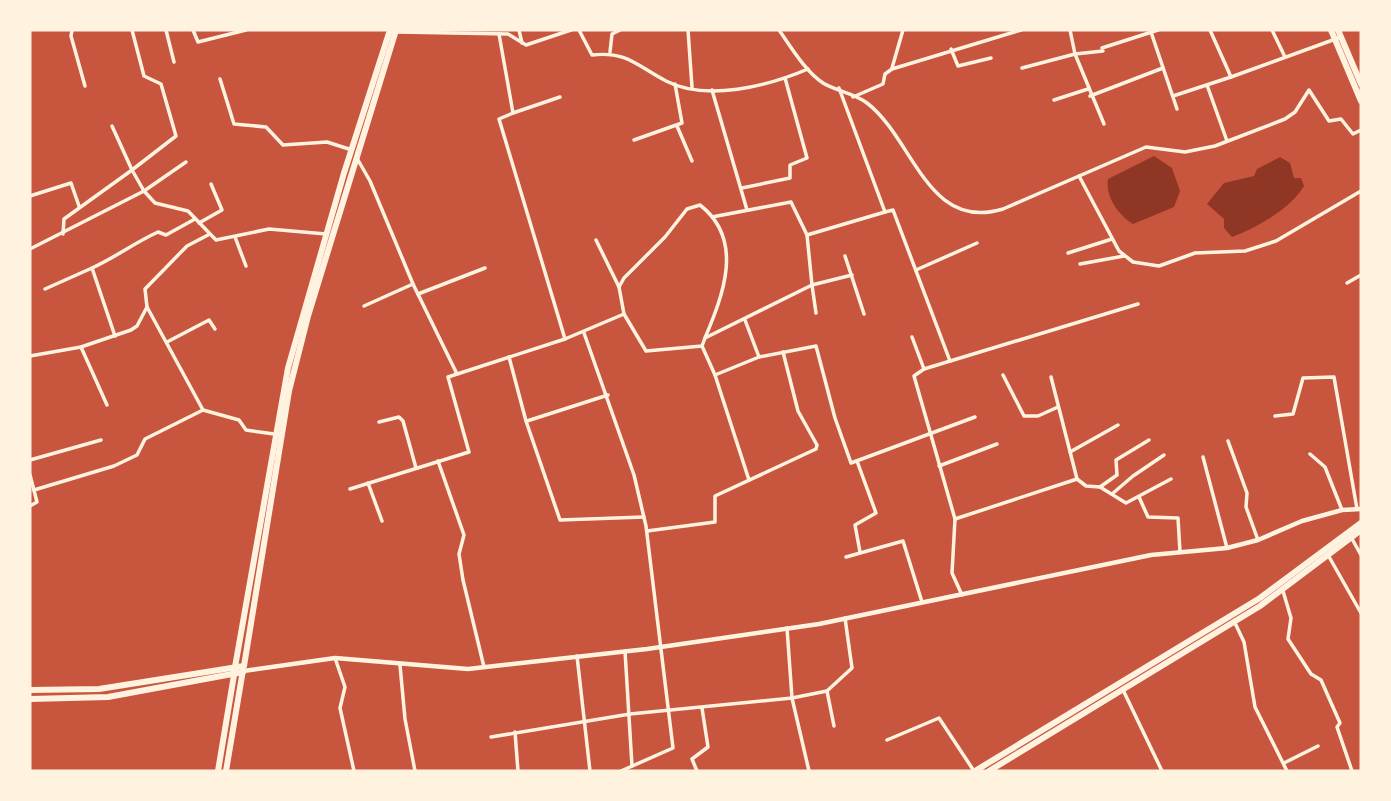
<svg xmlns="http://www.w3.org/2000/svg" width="1391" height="801" font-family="'DM Sans',sans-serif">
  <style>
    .water { fill: #8f3625 }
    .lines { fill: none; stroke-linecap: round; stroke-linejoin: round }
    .minor { stroke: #fff3e0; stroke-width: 3.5 }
    .tertiary { stroke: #fff3e0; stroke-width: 4.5 }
    .primary { stroke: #fff3e0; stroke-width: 6 }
    .trunk { stroke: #fff3e0; stroke-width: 6 }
  </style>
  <rect width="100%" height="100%" fill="#c8553d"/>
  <g class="water">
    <path d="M1154,156L1172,168L1180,191L1174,207L1133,224C1118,215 1105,196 1108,179Z"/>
    <path d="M1280,157L1290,163L1294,178H1301L1304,186C1290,209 1258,227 1232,237L1224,228V219L1207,204L1224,183L1254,176L1257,169Z"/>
  </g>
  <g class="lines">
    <g class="minor">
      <path d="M72,30L71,36L85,86"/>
      <path d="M132,30L144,76L161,84L176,136L132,170L144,191L186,162"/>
      <path d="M166,30L174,62"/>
      <path d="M193,30L198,42L246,30"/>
      <path d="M519,30L522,43"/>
      <path d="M579,30L592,55C627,51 637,66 666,81C707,102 768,86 808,69"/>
      <path d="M688,30L692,87"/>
      <path d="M779,30C791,47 805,71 823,83C836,91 854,93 867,103C914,139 927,232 1003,209L1146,147L1185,152L1215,146L1285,119L1295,112L1309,90L1329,121L1341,119L1353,134L1361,130"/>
      <path d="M1070,30L1075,54L1104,124"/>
      <path d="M1210,30L1231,77L1341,37"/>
      <path d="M1272,30L1285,57"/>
      <path d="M397,32L508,34L526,45L571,30"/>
      <path d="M1151,32L1177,109"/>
      <path d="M499,34L513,113L499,119L565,339"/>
      <path d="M1102,48L1158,30"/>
      <path d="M951,49L958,66L991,58"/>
      <path d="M610,52L612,34L620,30"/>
      <path d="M892,68L903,30"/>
      <path d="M1022,68L1075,54L1103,51"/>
      <path d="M220,79L234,124L266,127L283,145L327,142L352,150"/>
      <path d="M1207,85L1227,141"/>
      <path d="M712,90L747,210"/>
      <path d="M1090,96L1163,68"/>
      <path d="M1173,96L1231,77"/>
      <path d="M853,97L883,84L885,74L892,69L1021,30"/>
      <path d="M1054,100L1088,89"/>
      <path d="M513,113L560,97"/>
      <path d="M677,126L692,161"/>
      <path d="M634,140L682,123L675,84"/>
      <path d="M358,160L370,181L413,284L457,374"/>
      <path d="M1079,176L1119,251L1133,262L1159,266L1195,253L1245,251L1276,241L1361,191"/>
      <path d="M742,188L790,178V165L807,158L785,78"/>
      <path d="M30,196L71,183L79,206"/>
      <path d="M885,212L893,210L950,361"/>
      <path d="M712,217L791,202L807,235"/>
      <path d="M199,223L222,210L211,184"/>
      <path d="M63,234L64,219L132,170L112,126"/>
      <path d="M208,235L187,246L145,289L147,307L203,410L239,420L246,430L274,434"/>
      <path d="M235,237L246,266"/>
      <path d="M596,240L619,287"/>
      <path d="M30,249L144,191L155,203L188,211L216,240L269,229L326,234"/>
      <path d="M1068,253L1112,239"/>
      <path d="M845,256L864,314"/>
      <path d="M1080,264L1124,256"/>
      <path d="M92,268C116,257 134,243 158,232L166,235L195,219"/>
      <path d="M916,270L977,243"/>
      <path d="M1347,283L1361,275"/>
      <path d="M45,289L92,268L115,336"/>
      <path d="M418,294L485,268"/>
      <path d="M364,306L413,284"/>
      <path d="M816,313L812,285L852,275"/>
      <path d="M624,314L619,287L624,278L665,237L687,209L700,205C745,240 723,295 705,338"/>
      <path d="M745,320L759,357"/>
      <path d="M584,333L634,475L646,526L673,748L621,771"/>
      <path d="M912,337L924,369"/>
      <path d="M167,342L209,320L215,329"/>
      <path d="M702,346L715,375L749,480"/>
      <path d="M81,347L107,405"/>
      <path d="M30,356L81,347L131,330L137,326L147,307"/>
      <path d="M509,357L526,421L560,520L644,517"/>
      <path d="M715,375L759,357L816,346L835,418L851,463L975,417"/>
      <path d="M1003,375L1024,416H1038L1058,407"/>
      <path d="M1051,377L1077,479"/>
      <path d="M1275,416L1293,414L1303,378L1334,377L1357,509"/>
      <path d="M527,421L608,395"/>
      <path d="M379,422L399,417L403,421L416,468"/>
      <path d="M1228,441L1247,493L1246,507L1258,540"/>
      <path d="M1070,452L1118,425"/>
      <path d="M1310,454L1325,467L1342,510"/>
      <path d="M1203,457L1227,548"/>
      <path d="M30,460L101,440"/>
      <path d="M438,461L464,535L459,554L463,580L484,667"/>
      <path d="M857,461L876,513L855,525L860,552"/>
      <path d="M939,466L997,444"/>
      <path d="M30,475L37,502L30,506"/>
      <path d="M368,483L382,521"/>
      <path d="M1100,487L1117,475L1116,460L1149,440"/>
      <path d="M350,489L469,452L448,377L565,339L624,314L646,351L702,346L705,338L812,285L807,235L885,212L839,88"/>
      <path d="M34,490L114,466L137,455L145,439L203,410"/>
      <path d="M1112,494L1133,476L1164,455"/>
      <path d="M1139,497L1148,517L1178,518L1180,552"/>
      <path d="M955,519L1077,479L1086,486L1100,487L1126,503L1171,479"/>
      <path d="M647,531L715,522V496L816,449L817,445L798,411L783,352"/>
      <path d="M1351,537L1361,555"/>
      <path d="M1328,555L1361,613"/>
      <path d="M846,557L903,541L922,602"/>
      <path d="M1283,591L1291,618L1288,639L1311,674L1321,680L1340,723L1337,727L1352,771"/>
      <path d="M962,595L952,573L955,519L914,376L924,369L1138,304"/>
      <path d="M1235,623L1244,642L1255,707L1287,771"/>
      <path d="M787,628L792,698L809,771"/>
      <path d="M625,651L632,766"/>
      <path d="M577,656L590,771"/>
      <path d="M335,658L345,687L340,708L354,771"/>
      <path d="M400,665L405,719L415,771"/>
      <path d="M827,691L834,726"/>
      <path d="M1124,692L1162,771"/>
      <path d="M515,732L518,771"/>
      <path d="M491,737L630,714L792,698L827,691L852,668L845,618"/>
      <path d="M887,740L939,718L974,771"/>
      <path d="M1284,763L1318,746"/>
      <path d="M697,771L692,759L708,747L702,708"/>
    </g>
    <path class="tertiary" d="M243,671L335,658L468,669L647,649L819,624L1151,555L1227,548L1258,540L1302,521L1342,510L1361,509"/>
    <g class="primary">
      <path d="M1331,30L1361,101"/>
      <path d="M1338,30L1361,84"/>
      <path d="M218,771L235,669"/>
      <path d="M226,771L243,670"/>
      <path d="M975,771L1260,598L1361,523"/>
      <path d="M989,771L1260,606L1361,530"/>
    </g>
    <g class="trunk">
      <path d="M235,667L288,368L344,173L390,30"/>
      <path d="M30,690L99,689L244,666L289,391L308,316L396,30"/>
      <path d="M30,699L108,697L243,672"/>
    </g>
  </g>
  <rect width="1391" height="801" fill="none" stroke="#fff3e0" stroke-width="63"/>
</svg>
